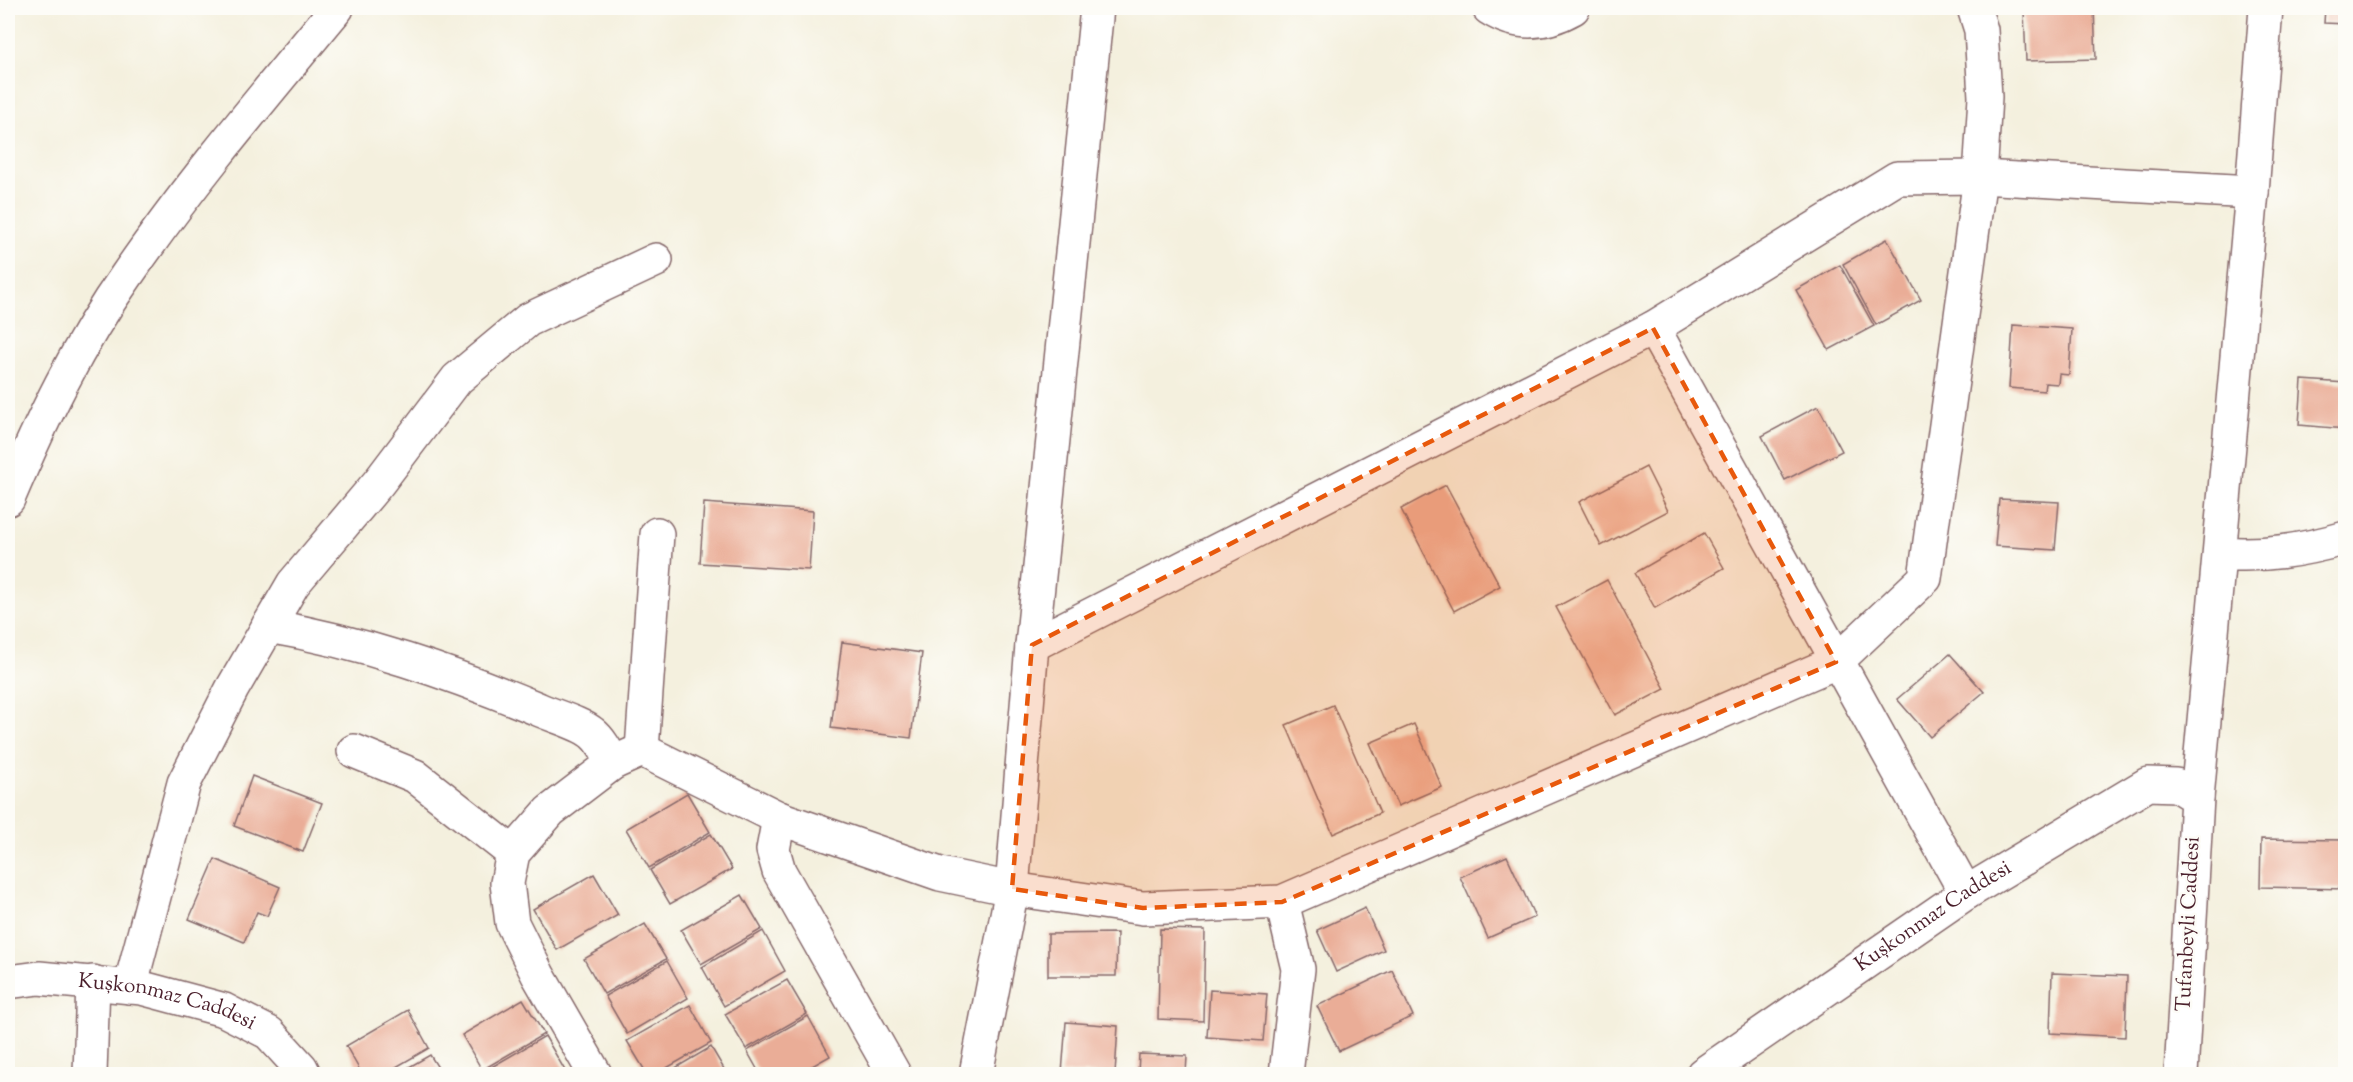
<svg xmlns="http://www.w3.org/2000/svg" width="2353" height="1082" font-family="'Sorts Mill Goudy',serif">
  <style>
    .building { fill: #eaad97 }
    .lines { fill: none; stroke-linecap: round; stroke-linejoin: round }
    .minor-casing { stroke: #86686a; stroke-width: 36 }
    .minor { stroke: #fff; stroke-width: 33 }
    .marked { fill: #e8590c; fill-opacity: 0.2; stroke: #e8590c; stroke-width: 4.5; stroke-dasharray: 12 8; stroke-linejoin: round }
    .labels { text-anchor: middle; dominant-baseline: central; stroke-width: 5; stroke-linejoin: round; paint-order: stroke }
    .street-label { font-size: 21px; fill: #4a1f2b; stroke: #fdfcf7 }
  </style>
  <rect width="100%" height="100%" fill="#fdfcf7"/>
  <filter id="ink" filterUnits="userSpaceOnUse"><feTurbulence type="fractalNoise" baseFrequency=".0167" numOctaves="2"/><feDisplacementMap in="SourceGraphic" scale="12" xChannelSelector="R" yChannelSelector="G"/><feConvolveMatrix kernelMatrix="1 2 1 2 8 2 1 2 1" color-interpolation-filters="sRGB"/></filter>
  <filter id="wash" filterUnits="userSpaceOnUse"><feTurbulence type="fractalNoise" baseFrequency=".008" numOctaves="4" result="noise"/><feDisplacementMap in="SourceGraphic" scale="24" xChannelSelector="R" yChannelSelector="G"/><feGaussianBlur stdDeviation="1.35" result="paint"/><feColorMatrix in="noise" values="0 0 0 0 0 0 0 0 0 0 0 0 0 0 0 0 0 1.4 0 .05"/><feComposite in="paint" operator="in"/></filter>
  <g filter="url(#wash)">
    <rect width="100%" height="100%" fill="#f4f0de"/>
    <g id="blocks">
      <g class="building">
        <path d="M2325,8H2346V24L2324,23Z"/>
        <path d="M2094,9L2096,59L2026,61L2024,11Z"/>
        <path d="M1887,239L1921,300L1876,325L1843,264Z"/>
        <path d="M1840,265L1874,326L1829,350L1796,290Z"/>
        <path d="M2013,325L2072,329L2069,375L2059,374L2058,384L2045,383L2044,391L2009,388Z"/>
        <path d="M2302,380L2346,383V429L2299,425Z"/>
        <path d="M1818,406L1842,451L1785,480L1762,436Z"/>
        <path d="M1646,467L1668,511L1601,546L1579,502Z"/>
        <path d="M1446,485L1500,586L1454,611L1401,509Z"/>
        <path d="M1999,499L2059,502L2055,550L1995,546Z"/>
        <path d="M704,503L813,511L809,570L700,563Z"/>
        <path d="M1704,533L1724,568L1655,608L1635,573Z"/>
        <path d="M1607,580L1665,689L1615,715L1556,607Z"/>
        <path d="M842,642L922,653L911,738L831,728Z"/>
        <path d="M1950,654L1984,692L1930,737L1897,699Z"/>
        <path d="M1333,705L1380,813L1333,834L1286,725Z"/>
        <path d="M1414,724L1442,787L1398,806L1370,743Z"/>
        <path d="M252,776L322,803L303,852L234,826Z"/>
        <path d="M687,793L710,832L649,868L626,829Z"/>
        <path d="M711,834L732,869L670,904L650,870Z"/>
        <path d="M2261,839L2346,840V889L2260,887Z"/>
        <path d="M1507,856L1535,917L1488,938L1460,877Z"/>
        <path d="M215,859L280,887L267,916L257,912L244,942L189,919Z"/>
        <path d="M594,874L618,915L557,950L533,909Z"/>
        <path d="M742,895L762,929L701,964L681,930Z"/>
        <path d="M1365,908L1384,950L1336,972L1317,930Z"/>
        <path d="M645,924L666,959L604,994L584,959Z"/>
        <path d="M1160,929L1205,930L1203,1021L1158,1019Z"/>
        <path d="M763,931L785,971L724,1006L702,967Z"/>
        <path d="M1117,933L1116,976H1048V934Z"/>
        <path d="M667,961L688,998L627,1034L605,996Z"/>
        <path d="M1392,970L1413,1016L1339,1051L1317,1006Z"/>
        <path d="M2052,973L2127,976L2125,1037L2050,1033Z"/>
        <path d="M787,980L807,1014L746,1049L725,1014Z"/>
        <path d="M1210,990L1267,994L1263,1041L1207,1037Z"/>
        <path d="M523,999L544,1034L482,1070L462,1035Z"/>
        <path d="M690,1005L711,1043L656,1074H647L627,1041Z"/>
        <path d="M408,1010L429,1048L384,1074H362L346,1046Z"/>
        <path d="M808,1016L830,1056L798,1074H760L747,1051Z"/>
        <path d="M1066,1022L1118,1026L1115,1074L1062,1073Z"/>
        <path d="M545,1036L567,1074H485L483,1072Z"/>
        <path d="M711,1047L727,1074H665Z"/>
        <path d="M1139,1054L1187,1056L1186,1074H1138Z"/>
        <path d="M430,1055L442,1074H397Z"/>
      </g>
    </g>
  </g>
  <g filter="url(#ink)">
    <use href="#blocks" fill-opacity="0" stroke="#86686a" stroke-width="1.5"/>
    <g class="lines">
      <defs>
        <g id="minor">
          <path d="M1489,8C1517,26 1545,24 1573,8"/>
          <path d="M1653,328L1966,893"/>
          <path d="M8,499C41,421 78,344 127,275C191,182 265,95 337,8"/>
          <path d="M2220,553C2263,557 2303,550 2346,538"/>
          <path d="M268,626C362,642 451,673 538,709C553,716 580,723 592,733C601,740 607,752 613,763"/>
          <path d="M1032,645L1653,328L1897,178L1980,177L2252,192"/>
          <path d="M642,750L657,534"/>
          <path d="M354,751L415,776L513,853"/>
          <path d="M2197,798L2252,192L2266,8"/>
          <path d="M779,818L773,850L779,871L894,1074"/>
          <path d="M1282,902L1298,969L1286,1074"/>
          <path id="s1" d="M8,982L39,978L142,988L224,1010L269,1033L301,1068L304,1074"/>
          <path d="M130,987L184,783L232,689L293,584L379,482L457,379L528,320L656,260"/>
          <path d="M90,1074L93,982"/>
          <path d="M595,1074L538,975L512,923L507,883L513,853L550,811L613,763L642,750L779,818L940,874L1012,889L1143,908L1282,902L1836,662L1925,578L1980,177L1985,97L1981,30L1974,8"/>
          <path d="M976,1074L1012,889L1032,645L1097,8"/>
          <path id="s2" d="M1703,1074L1966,893L2148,784L2176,785L2197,798L2181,1074"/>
        </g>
      </defs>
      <use href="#minor" class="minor-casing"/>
      <use href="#minor" class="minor"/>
    </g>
  </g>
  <path class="marked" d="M1653,328L1836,662L1282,902L1143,908L1012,889L1032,645Z"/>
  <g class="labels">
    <g class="street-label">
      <text stroke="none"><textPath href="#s2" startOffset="279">Kuşkonmaz Caddesi</textPath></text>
      <text transform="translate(2189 924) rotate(-87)">Tufanbeyli Caddesi</text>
      <text stroke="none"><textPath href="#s1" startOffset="162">Kuşkonmaz Caddesi</textPath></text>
    </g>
  </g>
  <rect width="2353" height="1082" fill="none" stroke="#fdfcf7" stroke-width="30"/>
</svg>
